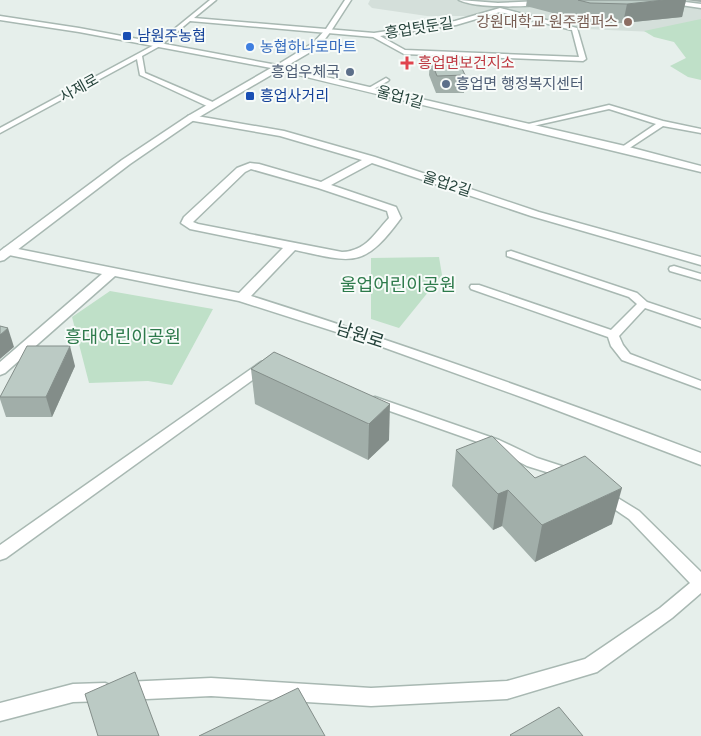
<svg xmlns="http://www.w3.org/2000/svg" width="701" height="736" font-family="Figtree,'Noto Sans KR',sans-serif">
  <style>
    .built { fill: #d4dfda }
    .green { fill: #bfe0c8 }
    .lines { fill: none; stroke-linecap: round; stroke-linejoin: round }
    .service-casing { stroke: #a8b8b2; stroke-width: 3 }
    .minor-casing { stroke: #a8b8b2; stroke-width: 3 }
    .tertiary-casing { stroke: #a8b8b2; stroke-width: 3 }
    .service { fill: #fff; fill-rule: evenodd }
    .minor { fill: #fff; fill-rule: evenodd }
    .tertiary { fill: #fff; fill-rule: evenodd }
    .wall { fill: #a1aea9 }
    .shaded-wall { fill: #838d89 }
    .building { fill: #bbcac4; stroke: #838d89 }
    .education-dot { fill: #8d6e63; stroke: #f7fbf9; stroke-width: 2 }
    .transit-dot { fill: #1a4fb4; stroke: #f7fbf9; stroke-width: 2 }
    .shop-dot { fill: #3f7fe0; stroke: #f7fbf9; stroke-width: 2 }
    .health-dot { fill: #e0444e; stroke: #f7fbf9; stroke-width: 2 }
    .service-dot { fill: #5c6f8a; stroke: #f7fbf9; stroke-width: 2 }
    .labels { text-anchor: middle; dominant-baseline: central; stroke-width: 4; stroke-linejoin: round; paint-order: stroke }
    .far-education-label { font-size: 15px; fill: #785e54; stroke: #f7fbf9; text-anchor: end }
    .far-street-label { font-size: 15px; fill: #24423a; stroke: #f7fbf9 }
    .far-transit-label { font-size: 15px; fill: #164399; stroke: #f7fbf9; text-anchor: start }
    .far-shop-label { font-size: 15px; fill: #366cbe; stroke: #f7fbf9; text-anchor: start }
    .far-health-label { font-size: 15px; fill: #be3a42; stroke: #f7fbf9; text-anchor: start }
    .far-service-label { font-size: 15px; fill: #4e5e75; stroke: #f7fbf9; text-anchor: end }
    .park-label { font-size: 18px; fill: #2d7a4b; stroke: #f7fbf9 }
    .street-label { font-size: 18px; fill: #24423a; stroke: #f7fbf9 }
  </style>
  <rect width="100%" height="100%" fill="#e6efeb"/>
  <path class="built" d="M370,0H701V34L585,29L524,16H427L372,8L368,4Z"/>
  <g class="green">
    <path d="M701,19V80L688,77L670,66L686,58L674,42L654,37L644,31Z"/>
    <path d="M439,257L442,275L399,328L371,319V258Z"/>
    <path d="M110,291L213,309L172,385L148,381L89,383L72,317Z"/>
  </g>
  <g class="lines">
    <defs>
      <g id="service">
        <path d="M210,0H216L194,18L374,33L455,21L500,8L577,28L586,59L583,61L404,54L373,37L190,21L160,46L142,56L145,73L215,103V107H209L140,75L137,59L0,133V128L156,44ZM500,12L572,30L579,57L405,50L380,36L456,25Z"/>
        <path d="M459,0L498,3L562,0C545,8 476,9 459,0Z"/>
        <path d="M669,0L701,4V8L667,3Z"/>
        <path d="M386,78L389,80L388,81L372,90L367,89Z"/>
        <path d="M609,105L663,121L701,129V133L663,126L625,151L621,149L622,147L656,124L609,109L524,128L520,126Z"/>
        <path d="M511,251L637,293L647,302L701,320V327L645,308L619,336L623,345L630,354L701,381V389L622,360L611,346L608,337L471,289L470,287L471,285H479L611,330L637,304L629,297L507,256V252Z"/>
        <path d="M674,266L701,274V280L670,271L669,269L670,267Z"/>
        <path d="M265,361L269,362L271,365L269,368L6,558L0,560V545L261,362Z"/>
        <path d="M375,397L499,440L537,458L574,470L576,474L574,478L569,479L527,466L489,446L370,404L368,401L370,398Z"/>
        <path d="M603,489L639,511L701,572V593L672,618L597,672L507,699L371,706L211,696L125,700L118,697L116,691L118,685L125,682L211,678L371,688L507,681L585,659L660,608L690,583L629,519L598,498L595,494L598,490Z"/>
        <path d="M105,683L112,686L114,692L112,698L105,701L73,702L0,721V703L73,684Z"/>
      </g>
      <g id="minor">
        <path d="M274,65L625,146L701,166V172C559,137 416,104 274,69Z"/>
        <path d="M191,115L284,131L375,157L539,212L701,257V265L531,216L372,163L331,185L396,207L401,218C363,270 352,262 295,250L251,296C403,344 552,397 701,453V465L535,402L377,345L239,301L115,276L5,373L0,375V362L102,274L4,254L2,251L4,248L8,247L239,293L283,248L190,229L181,223L184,217L237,168L250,163L259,164L321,182L362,160L280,136L188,120V116ZM251,169L318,188L387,211L389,218C374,234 366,251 342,252L198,224L193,222L245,172Z"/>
      </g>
      <path id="tertiary" d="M345,0H351L331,31L319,47L194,120L130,164L4,260L0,261V251L122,160L188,116L271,68L79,32L0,20V16L79,28L277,65L313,43L326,29Z"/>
    </defs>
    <use href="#service" class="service-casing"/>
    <use href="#minor" class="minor-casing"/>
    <use href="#tertiary" class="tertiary-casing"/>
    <use href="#service" class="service"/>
    <use href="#minor" class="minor"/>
    <use href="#tertiary" class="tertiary"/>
  </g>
  <g class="wall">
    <path d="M527,0H686L682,17L623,23L587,22L526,6Z"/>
    <path d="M686,0H701V2Z"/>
    <path d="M430,58L465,75L464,93H436L429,75Z"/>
    <path d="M274,352L389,440L368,460L255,404L251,369Z"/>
    <path d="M75,366L52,417H6L0,399V396Z"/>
    <path d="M456,450L535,478L612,524L535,562L502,526L493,530L452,486Z"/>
  </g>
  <g class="shaded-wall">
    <path d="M664,0H686L682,17L623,23L627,4Z"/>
    <path d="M8,328L14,347L0,359V335Z"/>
    <path d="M70,346L75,366L52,417L46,397Z"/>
    <path d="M390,404L389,440L368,460L369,424Z"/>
    <path d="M622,488L612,524L535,562L542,525Z"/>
    <path d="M508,490L502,526L493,530L498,494Z"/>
  </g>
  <g class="building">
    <path d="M578,0H664L627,4L590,3Z"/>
    <path d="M430,58H457L465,75L437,76Z"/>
    <path d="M0,326L8,328L0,335Z"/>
    <path d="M27,346H70L46,397H0Z"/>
    <path d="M274,352L390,404L369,424L251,369Z"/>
    <path d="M492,436L535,478L585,456L622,488L542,525L508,490L498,494L456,450Z"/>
    <path d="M135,672L159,736H98L85,694Z"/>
    <path d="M298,688L325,736H199Z"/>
    <path d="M559,707L583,736H511L510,735Z"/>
  </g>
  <circle class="education-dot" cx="628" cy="22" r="5"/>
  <g class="transit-dot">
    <rect x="122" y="31" width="10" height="10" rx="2.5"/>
    <rect x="245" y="91" width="10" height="10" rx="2.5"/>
  </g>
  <circle class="shop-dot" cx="250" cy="47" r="5"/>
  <path class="health-dot" d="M404.5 55.5h5v5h5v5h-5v5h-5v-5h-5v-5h5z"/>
  <g class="service-dot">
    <circle cx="350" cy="72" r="5"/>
    <circle cx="446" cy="84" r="5"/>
  </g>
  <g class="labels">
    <g class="far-education-label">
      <text x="618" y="22">강원대학교 원주캠퍼스</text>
    </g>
    <g class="far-street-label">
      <text transform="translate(419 28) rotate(-9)">흥업텃둔길</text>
      <text transform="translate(79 88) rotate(-29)">사제로</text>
      <text transform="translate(400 97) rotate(15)">울업1길</text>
      <text transform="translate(447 184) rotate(18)">울업2길</text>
    </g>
    <g class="far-transit-label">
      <text x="137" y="36">남원주농협</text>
      <text x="260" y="96">흥업사거리</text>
    </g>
    <g class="far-shop-label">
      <text x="260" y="47">농협하나로마트</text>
    </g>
    <g class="far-health-label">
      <text x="418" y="63">흥업면보건지소</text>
    </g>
    <g class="far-service-label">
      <text x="340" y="72">흥업우체국</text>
      <text x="456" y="84" text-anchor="start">흥업면 행정복지센터</text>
    </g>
    <g class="park-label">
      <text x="398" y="285">울업어린이공원</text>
      <text x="123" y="337">흥대어린이공원</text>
    </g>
    <g class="street-label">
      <text transform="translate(360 335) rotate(18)">남원로</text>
    </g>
  </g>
</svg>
